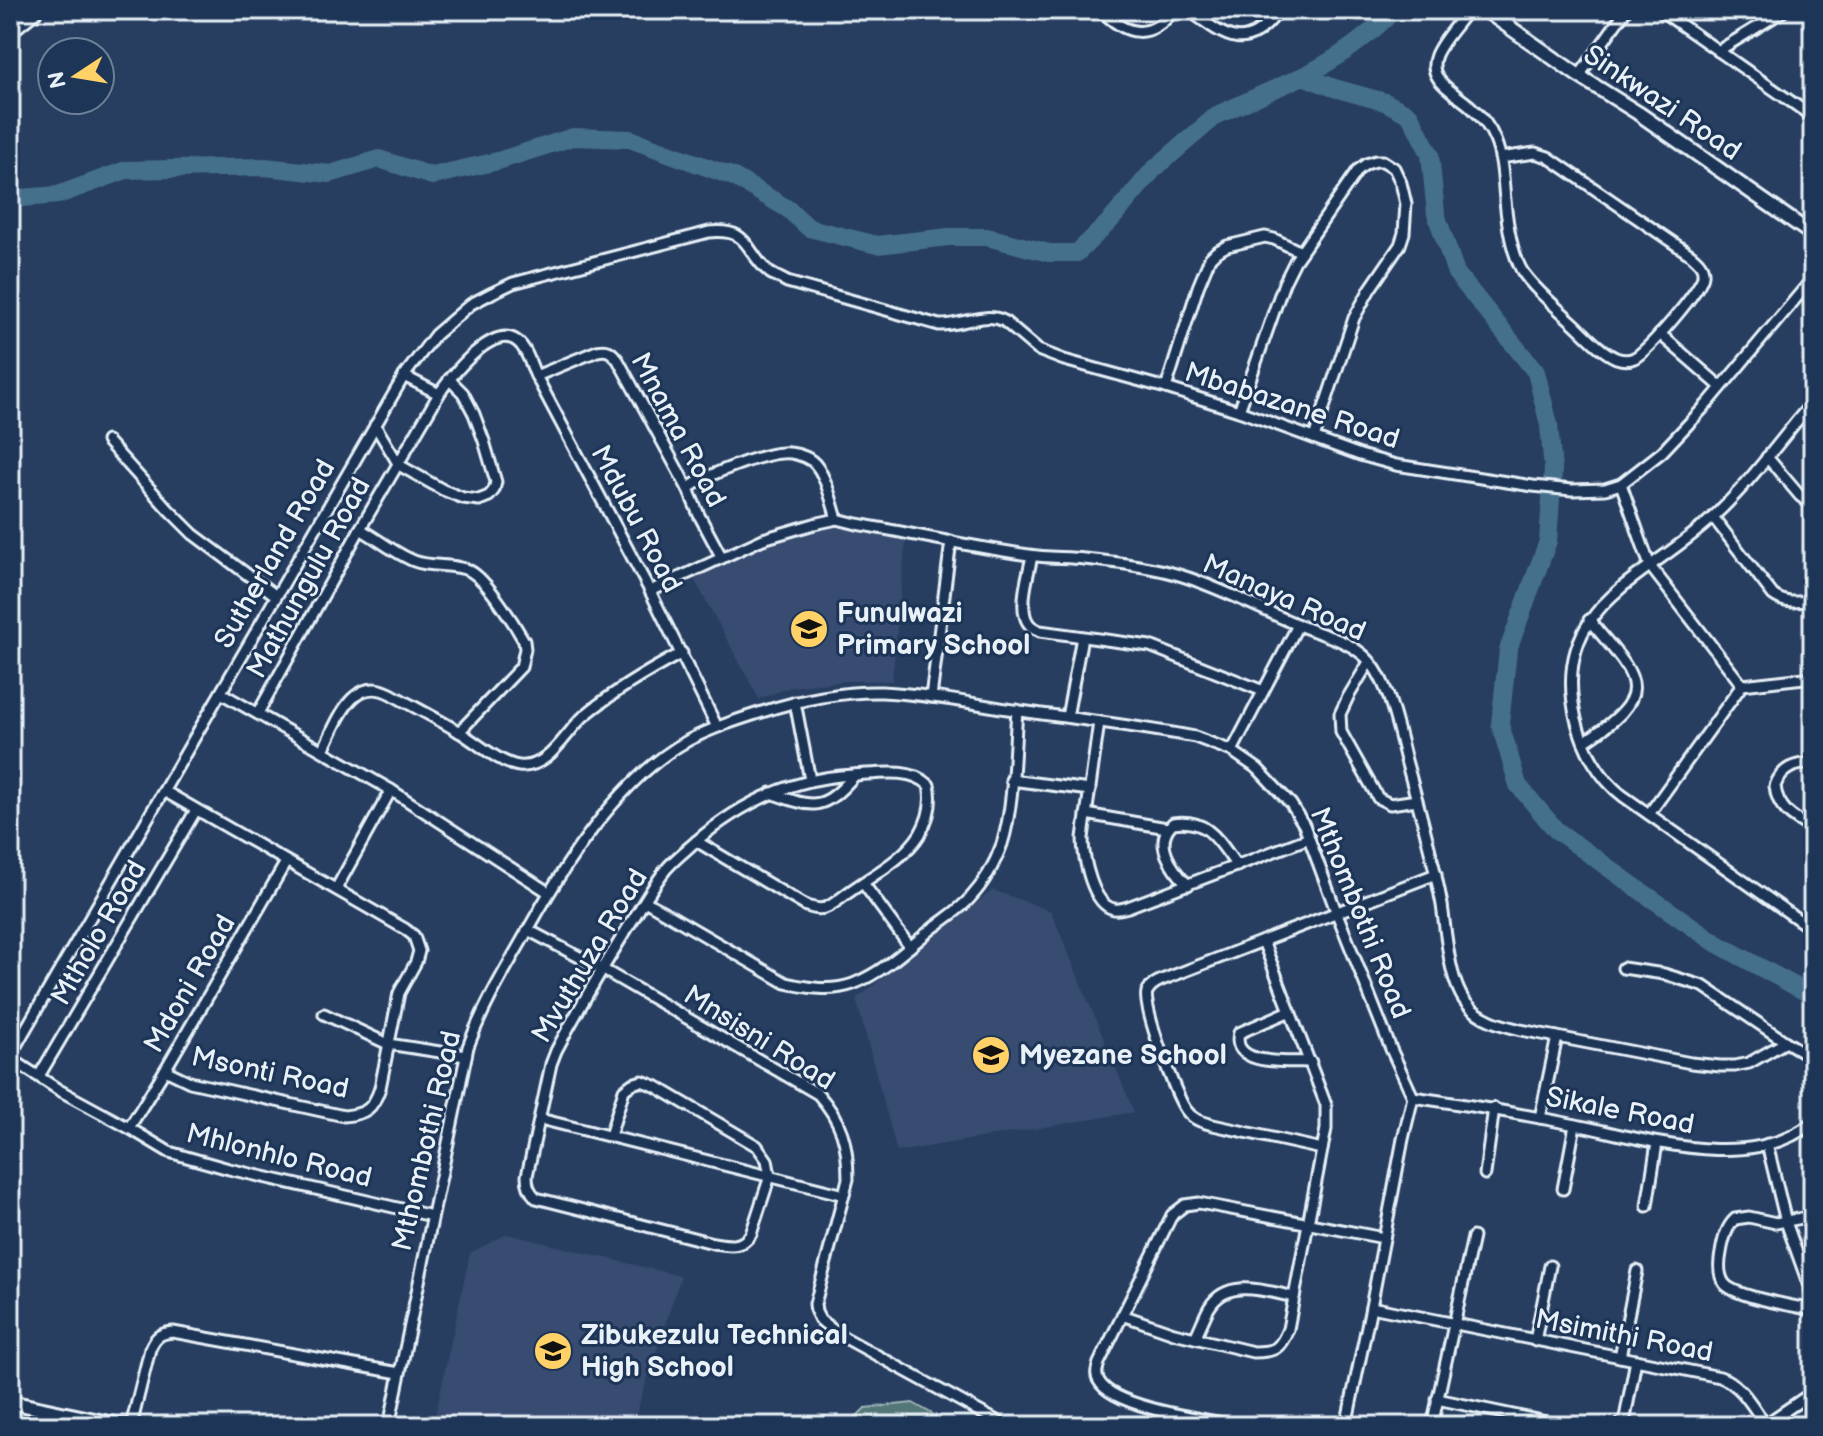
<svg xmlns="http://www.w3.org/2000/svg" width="1823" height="1436" font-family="'Balsamiq Sans',sans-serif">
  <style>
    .built { fill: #374b70 }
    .green { fill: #537676; stroke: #9eb4b7; stroke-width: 2 }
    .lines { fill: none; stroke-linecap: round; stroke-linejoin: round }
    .river { stroke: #45708c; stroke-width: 18 }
    .minor-casing { stroke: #e8f1f8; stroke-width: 15 }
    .tertiary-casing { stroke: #e8f1f8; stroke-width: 18 }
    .secondary-casing { stroke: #e8f1f8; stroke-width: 20 }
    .minor { stroke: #1d3557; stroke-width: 9 }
    .tertiary { stroke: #1d3557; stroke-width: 12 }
    .secondary { stroke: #1d3557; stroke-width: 14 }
    .labels { text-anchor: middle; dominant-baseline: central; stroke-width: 6; stroke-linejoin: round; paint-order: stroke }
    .street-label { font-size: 28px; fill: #e8f1f8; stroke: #1d3557 }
    .poi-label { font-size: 28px; font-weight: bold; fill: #e8f1f8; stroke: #1d3557; text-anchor: start }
  </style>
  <rect width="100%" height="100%" fill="#273e61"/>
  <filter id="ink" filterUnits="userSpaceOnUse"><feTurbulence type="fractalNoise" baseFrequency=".0125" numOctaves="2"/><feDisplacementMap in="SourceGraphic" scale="16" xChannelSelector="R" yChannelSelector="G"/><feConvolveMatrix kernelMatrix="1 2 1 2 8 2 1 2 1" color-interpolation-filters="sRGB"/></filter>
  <g filter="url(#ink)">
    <g class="built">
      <path d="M829,525L906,539L892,681H846L791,687L759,699L693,577L772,544Z"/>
      <path d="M993,890L1051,911L1134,1112L897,1152L856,999Z"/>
      <path d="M507,1234L681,1276L632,1426H433L470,1253Z"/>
    </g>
    <path class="green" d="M913,1403L954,1426H847L865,1408Z"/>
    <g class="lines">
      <g class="river">
        <path d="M1303,76C1334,61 1361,42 1386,18"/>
        <path d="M10,199L58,195L126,170L265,167L330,174L379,159L432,176L498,161L573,137L630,139L734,177L788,209L809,228L877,245L949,237H987L1049,253H1077L1111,220L1153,170L1217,115L1303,76L1334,88L1385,102L1410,115L1430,154L1436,214L1456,273L1536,372L1549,425L1553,470L1548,541L1508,650L1500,724L1518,785L1556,830L1635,887L1716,943L1813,996"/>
      </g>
      <defs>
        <g id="minor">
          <path d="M1101,10C1126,36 1150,41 1174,10"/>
          <path d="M1189,10C1226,38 1246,55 1279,10"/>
          <path d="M1468,10C1458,24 1443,39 1436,55C1426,80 1454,92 1470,106C1480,115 1490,127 1495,140C1503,159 1503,180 1505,200C1507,222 1511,251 1522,271C1534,289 1553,304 1569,319C1583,331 1598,350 1616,358C1622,360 1628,361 1634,358C1646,353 1703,288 1703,275C1704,266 1698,261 1691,255L1548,157L1535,153L1500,158"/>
          <path d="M1660,10L1813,117"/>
          <path d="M1718,51L1785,10"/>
          <path d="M1579,76L1626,10"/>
          <path d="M1660,334L1721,387"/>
          <path d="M404,376L439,394"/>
          <path d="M536,376L597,351C608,349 611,351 618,360L688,489L699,515L722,558"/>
          <path d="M1166,388L1198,287L1210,258L1216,252L1227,246L1265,237L1274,239L1301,252"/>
          <path d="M1813,404L1805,411C1775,447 1747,486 1712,518C1645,580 1549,605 1576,719C1583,748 1599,778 1623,796L1813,930"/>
          <path d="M1239,411L1284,283L1295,261L1358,170L1366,164L1376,161H1383L1394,168L1401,183L1406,204L1404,233L1400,245L1370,289L1354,318L1314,438"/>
          <path d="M375,425L399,465L443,490L463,498L479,500L489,496L494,490L496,482L484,441L474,414L463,393L449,379"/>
          <path d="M107,441L168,509L193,534L275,595"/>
          <path d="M1767,457L1800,496L1813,506"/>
          <path d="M1621,484L1650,566L1742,685"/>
          <path d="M688,489C702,476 762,454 782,453C791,452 804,455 812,461C825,471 832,503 837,519"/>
          <path d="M1713,517L1773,595C1786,605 1798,602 1813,600"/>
          <path d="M360,529C378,539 396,554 414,561C432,568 454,563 470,571C487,580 514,623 524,641L525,649L521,667L459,732"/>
          <path d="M1032,556C1029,572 1017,610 1029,624C1032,628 1036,629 1040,631L1150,646L1263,691"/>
          <path d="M650,591L763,539L814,524L837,519L857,524C914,534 972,547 1029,555C1047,558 1066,557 1084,559C1115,562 1149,566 1179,575C1220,587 1257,608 1296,624C1318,634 1343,638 1362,654C1389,675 1398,732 1407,764C1420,811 1433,857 1442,905C1446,933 1449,983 1467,1004C1481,1020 1501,1025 1521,1030L1691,1063L1720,1066H1735L1749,1063L1786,1042"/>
          <path d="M1369,662L1348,697L1340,714L1341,732L1378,798L1390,804L1417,800"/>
          <path d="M1742,685L1813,677"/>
          <path d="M221,693L391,790L548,892"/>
          <path d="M931,697L951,541"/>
          <path d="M795,702L810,780"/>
          <path d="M258,713L360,529L439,394C450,377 494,321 518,342C527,349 531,366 536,376L650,591L717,727"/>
          <path d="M1067,717L1082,637"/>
          <path d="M1099,722L1083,838C1083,856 1092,905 1114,909C1118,910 1124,908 1128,907L1309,838"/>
          <path d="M1584,742C1659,693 1639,679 1589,620"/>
          <path d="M323,750C337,723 352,673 391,694C414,707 438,719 461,733C477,743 501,764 519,766C549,769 565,733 584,716C614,691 648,671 682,653"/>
          <path d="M1232,751L1298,625"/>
          <path d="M1813,763C1795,764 1782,767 1775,786C1777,809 1794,819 1813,829"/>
          <path d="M1011,780L1090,790"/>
          <path d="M164,791L405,929L414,936L419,951L416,962L399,993L380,1088C373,1109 366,1114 344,1116L190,1082L165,1070"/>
          <path d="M771,793C815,809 823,811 855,775"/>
          <path d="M1086,814L1167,828"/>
          <path d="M1649,814L1742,685"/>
          <path d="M863,883L910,947"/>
          <path d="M1188,885C1172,869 1152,842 1173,823C1208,818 1218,840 1237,866"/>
          <path d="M336,889L391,790"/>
          <path d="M645,901L786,983C808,988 831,992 853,984C884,972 908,948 933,928C946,918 961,909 971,897C985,882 995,863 1002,844C1014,807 1014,750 1017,710"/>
          <path d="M528,930L602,969L818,1094C842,1121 848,1144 848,1179L815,1304L816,1312L820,1320L838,1334L1006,1426"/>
          <path d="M1623,968L1664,974L1703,986L1786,1042L1813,1058"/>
          <path d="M1290,1011L1239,1033C1230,1067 1290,1061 1311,1062"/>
          <path d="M324,1014L388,1044L466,1056"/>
          <path d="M10,1056L404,376L435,335L471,304L492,293L513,283L709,232C752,228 744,252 770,273C775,276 782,279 787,282L939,325C961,326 985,311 1004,321L1038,350L1064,360L1166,388L1239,411L1360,455L1396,465L1533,486L1572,490L1605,489L1621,484L1662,452L1709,402L1813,278L1811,233"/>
          <path d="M10,1058L59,1090L129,1128L169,1152L229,1169L432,1216"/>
          <path d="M39,1076L196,810"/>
          <path d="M1413,1097C1468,1105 1522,1114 1576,1125C1646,1139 1751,1174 1813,1122"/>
          <path d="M1540,1118L1557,1037"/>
          <path d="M540,1119L844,1195"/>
          <path d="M129,1128L165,1070L286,862"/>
          <path d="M610,1136L624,1090L632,1084L642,1081L655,1086L757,1146L767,1160L770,1176L751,1234C741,1249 728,1245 713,1243L536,1198C529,1191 527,1185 527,1176L551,1064L556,1051C579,1007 604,966 630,924C642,906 653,885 667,868C675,859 685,851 694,843C740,803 791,778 853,775C877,774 910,767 929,785C933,802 929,818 920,834C905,858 875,874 852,890C843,896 834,905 825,908C818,910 813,908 806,906L696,841"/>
          <path d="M1767,1144L1786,1222L1813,1297"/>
          <path d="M1322,1149L1213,1125C1202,1122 1193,1120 1186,1110C1176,1097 1142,1006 1147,992C1151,984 1159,981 1167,978L1436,874"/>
          <path d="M1485,1174L1494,1108"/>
          <path d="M1563,1189L1575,1125"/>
          <path d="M1647,1206L1657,1143"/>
          <path d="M1813,1216L1776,1223L1749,1217L1735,1219C1726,1227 1723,1241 1721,1253C1719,1263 1718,1274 1724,1283C1733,1297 1795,1306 1813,1310"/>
          <path d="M1371,1307L1720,1377C1742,1385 1752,1406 1765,1424"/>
          <path d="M1122,1315L1174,1333L1253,1352C1275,1352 1280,1349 1288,1329L1326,1129V1105L1263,941"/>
          <path d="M1195,1338C1200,1328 1204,1317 1209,1308C1227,1277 1266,1291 1294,1297"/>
          <path d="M1535,1341L1550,1266"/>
          <path d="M1620,1357L1637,1271"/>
          <path d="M1437,1399L1565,1426"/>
          <path d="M131,1426L150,1349C155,1337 160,1333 173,1332L399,1373"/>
          <path d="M389,1426L468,1047C484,1004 507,967 529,928C565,863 622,776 689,740C712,728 737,720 762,712C798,700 844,691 882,692C928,694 974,704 1020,711C1079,719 1137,726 1195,737L1232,751L1258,769L1291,804L1304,825L1336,911L1391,1049L1413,1097L1403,1139L1371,1307L1346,1426"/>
          <path d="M1240,1426C1210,1420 1113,1408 1099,1381C1095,1375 1097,1369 1099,1363L1172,1215L1185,1205L1199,1203L1384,1238"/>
          <path d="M1432,1426L1473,1237"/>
          <path d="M1618,1426L1625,1418L1636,1360"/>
          <path d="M1763,1426L1813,1392"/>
        </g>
        <g id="tertiary">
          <path d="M1485,10L1579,76L1638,113L1813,235"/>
          <path d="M10,1402L123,1426"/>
        </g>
        <path id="secondary" d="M10,30L35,10"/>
      </defs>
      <use href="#minor" class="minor-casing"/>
      <use href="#tertiary" class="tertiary-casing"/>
      <use href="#secondary" class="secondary-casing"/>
      <use href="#minor" class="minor"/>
      <use href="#tertiary" class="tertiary"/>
      <use href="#secondary" class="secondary"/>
    </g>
  </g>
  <defs>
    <symbol id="school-disc" viewBox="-11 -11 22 22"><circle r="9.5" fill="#ffd166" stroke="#1d3557"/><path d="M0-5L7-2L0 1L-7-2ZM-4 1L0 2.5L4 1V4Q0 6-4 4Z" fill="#111"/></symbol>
  </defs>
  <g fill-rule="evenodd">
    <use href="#school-disc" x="787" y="607" width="44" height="44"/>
    <use href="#school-disc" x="969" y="1033" width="44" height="44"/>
    <use href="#school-disc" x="531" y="1329" width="44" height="44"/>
  </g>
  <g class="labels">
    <g class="street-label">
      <text transform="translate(1662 103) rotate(34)">Sinkwazi Road</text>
      <text transform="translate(1292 406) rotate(18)">Mbabazane Road</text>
      <text transform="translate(678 430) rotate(62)">Mnama Road</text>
      <text transform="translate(636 519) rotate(62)">Mdubu Road</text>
      <text transform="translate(275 554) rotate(-60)">Sutherland Road</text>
      <text transform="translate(309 578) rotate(-61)">Mathungulu Road</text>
      <text transform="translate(1284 598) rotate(24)">Manaya Road</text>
      <text transform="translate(1360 913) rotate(68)">Mthombothi Road</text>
      <text transform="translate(99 933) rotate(-60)">Mtholo Road</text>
      <text transform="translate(590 956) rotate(-59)">Mvuthuza Road</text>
      <text transform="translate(190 984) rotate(-60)">Mdoni Road</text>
      <text transform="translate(759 1038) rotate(32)">Mnsisni Road</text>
      <text transform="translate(270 1073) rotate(12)">Msonti Road</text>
      <text transform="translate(1620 1111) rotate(11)">Sikale Road</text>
      <text transform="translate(427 1141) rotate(-77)">Mthombothi Road</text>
      <text transform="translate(279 1156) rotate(14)">Mhlonhlo Road</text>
      <text transform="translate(1624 1336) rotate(11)">Msimithi Road</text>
    </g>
    <g class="poi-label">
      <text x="837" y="613">Funulwazi<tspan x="837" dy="32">Primary School</tspan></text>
      <text x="1019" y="1055">Myezane School</text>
      <text x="581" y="1335">Zibukezulu Technical<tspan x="581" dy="32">High School</tspan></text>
    </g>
  </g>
  <rect width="1823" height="1436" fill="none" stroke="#1d3557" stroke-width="40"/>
  <rect x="20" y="20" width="1783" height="1396" fill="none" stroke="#e8f1f8" stroke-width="3" filter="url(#ink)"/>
  <g transform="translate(76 76) rotate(258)"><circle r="38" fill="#1d3557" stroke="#6e8097" stroke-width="2"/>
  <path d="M0-6L14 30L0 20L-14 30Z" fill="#ffd166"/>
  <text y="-12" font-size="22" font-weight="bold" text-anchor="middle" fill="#e8f1f8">N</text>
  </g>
</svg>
